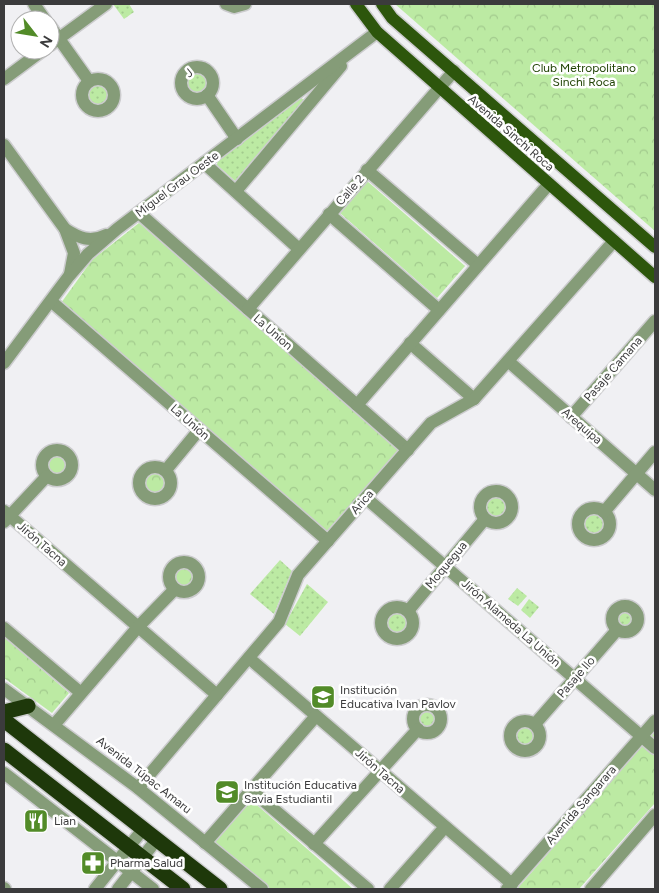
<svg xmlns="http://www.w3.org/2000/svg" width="659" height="893" font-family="Figtree,sans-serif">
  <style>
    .forest { fill: url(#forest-crowns) }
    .garden { fill: url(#garden-dots) }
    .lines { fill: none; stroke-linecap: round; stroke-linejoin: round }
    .minor-casing { stroke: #ccccce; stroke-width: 15 }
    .major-casing { stroke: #ccccce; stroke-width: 15 }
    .highway-casing { stroke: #ccccce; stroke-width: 18 }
    .minor { stroke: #859c78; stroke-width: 12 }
    .major { stroke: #2d560c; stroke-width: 12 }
    .highway { stroke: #1e380a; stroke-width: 15 }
    .labels { text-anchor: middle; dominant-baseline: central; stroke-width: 5; stroke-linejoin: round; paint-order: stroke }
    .park-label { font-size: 12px; fill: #214305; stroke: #fff }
    .street-label { font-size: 12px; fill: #3b3b3c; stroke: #fff }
    .poi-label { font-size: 12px; fill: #3b3b3c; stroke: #fff; text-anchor: start }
  </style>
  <defs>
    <pattern id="forest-crowns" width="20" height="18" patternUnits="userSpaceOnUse" patternTransform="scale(1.25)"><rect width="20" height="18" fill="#bceaa3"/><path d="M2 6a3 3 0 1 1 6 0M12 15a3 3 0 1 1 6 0" fill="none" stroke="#a2ca8d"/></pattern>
    <pattern id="garden-dots" width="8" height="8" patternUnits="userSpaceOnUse" patternTransform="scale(1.25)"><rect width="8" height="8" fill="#bceaa3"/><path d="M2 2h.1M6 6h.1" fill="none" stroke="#a2ca8d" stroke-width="1.8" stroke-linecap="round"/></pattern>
  </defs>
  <rect width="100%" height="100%" fill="#f0f0f3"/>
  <g class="forest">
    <path d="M395,4H655V231Z"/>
    <path d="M367,181L465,266L437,298L340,213Z"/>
    <path d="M139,223L401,449L325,533L61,303L92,260Z"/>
    <circle cx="57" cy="465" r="13"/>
    <circle cx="154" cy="482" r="14"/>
    <circle cx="185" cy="577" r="11"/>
    <path d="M4,637L69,693L52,713L4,678Z"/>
    <path d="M655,731V803L579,889H517Z"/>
    <path d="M250,799L353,889H265L210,844Z"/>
  </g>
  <g class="garden">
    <path d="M113,4H129L134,12L124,19Z"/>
    <circle cx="197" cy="83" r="11"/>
    <circle cx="98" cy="95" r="11"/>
    <path d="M300,97L304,100L235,181L217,165L218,158Z"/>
    <circle cx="496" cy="507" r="12"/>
    <circle cx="594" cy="524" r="12"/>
    <path d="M280,560L292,571L274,614L250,594Z"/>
    <path d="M307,584L328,602L300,636L285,624Z"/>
    <path d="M517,588L527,596L518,606L508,599Z"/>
    <path d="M529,599L539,607L530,618L521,610Z"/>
    <circle cx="625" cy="619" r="11"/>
    <circle cx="397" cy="623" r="11"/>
    <circle cx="427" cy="719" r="10"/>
    <circle cx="525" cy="736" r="11"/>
  </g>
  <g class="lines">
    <defs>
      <g id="minor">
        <path d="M34,4L45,20"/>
        <path d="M226,4L234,7L245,4"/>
        <path d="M50,26L89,81"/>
        <path d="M50,45L106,4"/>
        <circle cx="197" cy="83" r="16"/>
        <path d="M4,79L43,50"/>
        <circle cx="98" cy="95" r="16"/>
        <path d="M207,95L237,139"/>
        <path d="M4,145L65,229L74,253L70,274"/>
        <path d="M204,163L299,249"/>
        <path d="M367,170L478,265"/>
        <path d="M236,191L341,66"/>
        <path d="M139,213L408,450"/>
        <path d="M329,214L439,310"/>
        <path d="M65,229C79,238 90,243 106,235"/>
        <path d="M52,302L328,541"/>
        <path d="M248,309L454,71"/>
        <path d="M410,343L474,399"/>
        <path d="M508,361L655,490"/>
        <path d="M4,363L69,276L88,254L117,229L377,32"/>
        <path d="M357,405L549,184"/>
        <path d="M571,417L655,321"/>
        <circle cx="57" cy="465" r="15"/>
        <circle cx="155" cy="483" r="16"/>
        <path d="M166,470L199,430"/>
        <circle cx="496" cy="507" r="16"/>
        <path d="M366,498L655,748"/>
        <circle cx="594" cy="524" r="16"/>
        <path d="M4,511L217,695"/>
        <path d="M604,512L655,452"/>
        <path d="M4,522L47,476"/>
        <circle cx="184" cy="577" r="15"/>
        <circle cx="625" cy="619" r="13"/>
        <circle cx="397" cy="623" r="16"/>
        <path d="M408,611L485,519"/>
        <path d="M4,628L81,693"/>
        <path d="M249,658L512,884"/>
        <path d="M4,689L138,788L262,889"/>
        <circle cx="427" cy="719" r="14"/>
        <circle cx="525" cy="736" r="15"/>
        <path d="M535,724L617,630"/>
        <path d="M54,725L138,627L175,589"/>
        <path d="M4,773L153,889"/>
        <path d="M138,788L279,622L298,575L431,423L474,399L614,241"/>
        <path d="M251,790L368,889"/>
        <path d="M205,843L316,716"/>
        <path d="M314,844L418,729"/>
        <path d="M4,888L5,889"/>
        <path d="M95,889L144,828"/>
        <path d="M118,889L157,839"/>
        <path d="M390,889L445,827"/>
        <path d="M507,889L655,721"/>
        <path d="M591,889L655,815"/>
      </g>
      <g id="major">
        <path d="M356,4L377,32L655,277"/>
        <path d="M382,4L392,18L655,247"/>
      </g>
      <g id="highway">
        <path d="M4,712L28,706"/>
        <path d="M4,720L220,889"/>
        <path d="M4,750L183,889"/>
      </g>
    </defs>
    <use href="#minor" class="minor-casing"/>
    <use href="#major" class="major-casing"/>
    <use href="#highway" class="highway-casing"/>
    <use href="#minor" class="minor"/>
    <use href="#major" class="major"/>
    <use href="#highway" class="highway"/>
  </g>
  <defs>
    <symbol id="school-square" viewBox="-11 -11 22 22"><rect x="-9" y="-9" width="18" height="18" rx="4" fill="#528b28" stroke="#fff"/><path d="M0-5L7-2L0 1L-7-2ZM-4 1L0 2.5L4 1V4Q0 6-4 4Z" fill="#fff"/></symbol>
    <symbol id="restaurant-square" viewBox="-11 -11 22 22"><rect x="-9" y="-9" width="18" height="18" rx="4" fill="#528b28" stroke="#fff"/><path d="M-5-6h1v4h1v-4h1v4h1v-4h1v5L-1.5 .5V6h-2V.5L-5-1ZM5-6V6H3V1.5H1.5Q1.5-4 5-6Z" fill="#fff"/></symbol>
    <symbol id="pharmacy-square" viewBox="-11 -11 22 22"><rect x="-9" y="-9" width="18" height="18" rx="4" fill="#528b28" stroke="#fff"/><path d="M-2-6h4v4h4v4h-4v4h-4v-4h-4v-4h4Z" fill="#fff"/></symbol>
  </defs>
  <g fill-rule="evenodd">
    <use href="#school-square" x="309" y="683" width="28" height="28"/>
    <use href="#school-square" x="213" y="778" width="28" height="28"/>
    <use href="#restaurant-square" x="22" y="807" width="28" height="28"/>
    <use href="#pharmacy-square" x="79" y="849" width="28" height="28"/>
  </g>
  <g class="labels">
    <g class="park-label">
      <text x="584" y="68">Club Metropolitano<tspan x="584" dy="14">Sinchi Roca</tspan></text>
    </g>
    <g class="street-label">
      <text transform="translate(189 73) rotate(-39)">J</text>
      <text transform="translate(511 133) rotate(41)">Avenida Sinchi Roca</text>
      <text transform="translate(177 184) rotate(-37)">Miguel Grau Oeste</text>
      <text transform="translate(350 190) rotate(-49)">Calle 2</text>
      <text transform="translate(273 332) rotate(41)">La Union</text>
      <text transform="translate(613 369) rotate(-49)">Pasaje Camana</text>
      <text transform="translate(190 422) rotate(41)">La Unión</text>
      <text transform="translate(582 426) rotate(41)">Arequipa</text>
      <text transform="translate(362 502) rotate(-49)">Arica</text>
      <text transform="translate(42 544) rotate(41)">Jirón Tacna</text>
      <text transform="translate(446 565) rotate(-50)">Moquegua</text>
      <text transform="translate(511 623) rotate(41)">Jirón Alameda La Unión</text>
      <text transform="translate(576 677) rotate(-49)">Pasaje Ilo</text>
      <text transform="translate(380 771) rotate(41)">Jirón Tacna</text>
      <text transform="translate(144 775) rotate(38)">Avenida Túpac Amaru</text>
      <text transform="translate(581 805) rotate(-49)">Avenida Sangarara</text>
    </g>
    <g class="poi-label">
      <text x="340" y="690">Institución<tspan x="340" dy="14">Educativa Ivan Pavlov</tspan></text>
      <text x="244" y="785">Institución Educativa<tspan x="244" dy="14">Savia Estudiantil</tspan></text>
      <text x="54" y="821">Lian</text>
      <text x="110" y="863">Pharma Salud</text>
    </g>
  </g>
  <rect width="659" height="893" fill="none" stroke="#3b3b3c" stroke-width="10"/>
  <g transform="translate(35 35) rotate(121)"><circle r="24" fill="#ffffff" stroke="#b1b1b1"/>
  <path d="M0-4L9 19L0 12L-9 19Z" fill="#528b28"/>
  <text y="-8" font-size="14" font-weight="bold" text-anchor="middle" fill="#3b3b3c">N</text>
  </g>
</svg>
